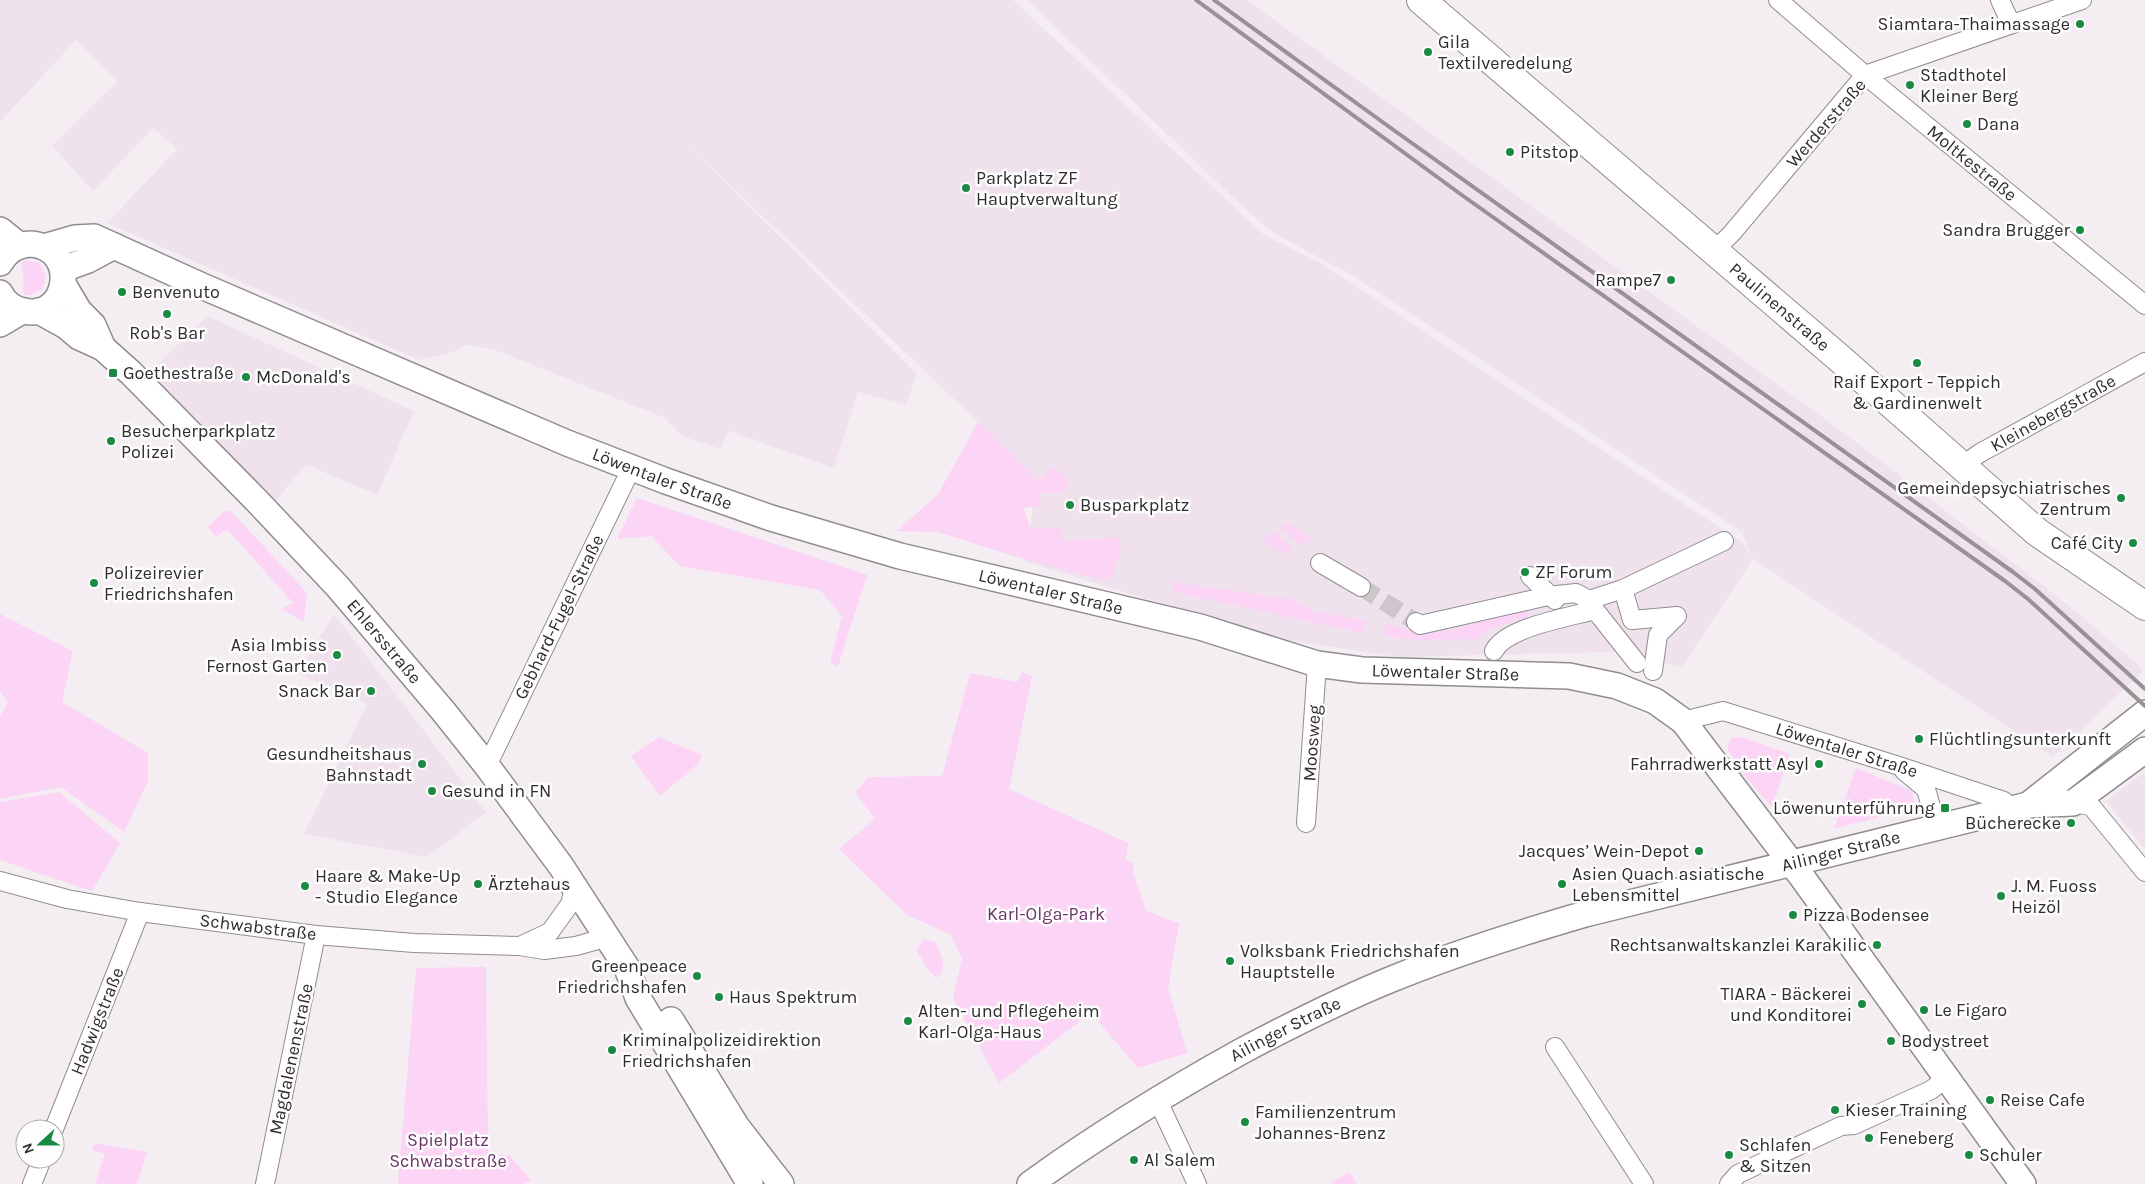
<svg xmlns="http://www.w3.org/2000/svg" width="2145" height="1184" font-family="Karla,sans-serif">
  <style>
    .built { fill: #efe2ed }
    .green { fill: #fbd4f6 }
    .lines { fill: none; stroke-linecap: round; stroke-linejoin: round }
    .street-tunnel { stroke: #cdc7cc; stroke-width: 18; stroke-dasharray: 18 9; stroke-linecap: butt }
    .street-casing { stroke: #918c91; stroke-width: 20 }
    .secondary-casing { stroke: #918c91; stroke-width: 28 }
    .primary-casing { stroke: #918c91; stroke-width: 30 }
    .street { stroke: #fff; stroke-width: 18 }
    .secondary { stroke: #fff; stroke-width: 25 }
    .primary { stroke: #fff; stroke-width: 28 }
    .rail { stroke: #969295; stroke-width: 4 }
    .poi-dot { fill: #1a8a43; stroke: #fefdfe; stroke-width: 2 }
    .labels { text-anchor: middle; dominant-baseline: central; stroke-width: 5; stroke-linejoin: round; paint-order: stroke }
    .poi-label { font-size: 18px; fill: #2f2c2e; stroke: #fefdfe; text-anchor: start }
    .street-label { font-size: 18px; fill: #2f2c2e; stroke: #fefdfe }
    .park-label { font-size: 18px; fill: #6b3367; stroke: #fefdfe }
  </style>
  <rect width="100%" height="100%" fill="#f4eef3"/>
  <g class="built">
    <path d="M0,0H1013L1264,235L1319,262L1743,543L1751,556L1742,532L1355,277L1272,232L1240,204L1027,0H1247L1851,438L2068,605L2144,670L2053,757L1753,559L1682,667L1616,652L1399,657L1271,638L1024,561L1038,479L684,141L917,374L906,405L858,392L834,468L728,431L721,449L682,436L665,418L493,349L468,345L447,354L419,360L107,223L177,149L153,128L93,191L52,146L118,81L76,40L0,122Z"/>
    <path d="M207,316L414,411L377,495L307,465L304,466L275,502L148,374Z"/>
    <path d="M334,614L486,812L427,857L304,834L367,704L298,674Z"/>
    <path d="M2145,772V849L2106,801Z"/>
  </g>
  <g class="green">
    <path d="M26,260L39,263L46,275L43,288L31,295H24L22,261Z"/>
    <path d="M978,422L1039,480L1054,466L1071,482L1060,493H1040L1041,506L1024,508L1030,528H1061L1064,541L1119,537L1121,545L1114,575L1102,580L1013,556L938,532L897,531L938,494Z"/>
    <path d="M637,498L867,575L838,666L830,663L842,616L820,590L680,566L651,536L617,539Z"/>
    <path d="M230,510L307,593L304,622L281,609L293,603L229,531H224L216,537L208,527L222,513Z"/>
    <path d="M1289,522L1313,540L1299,545L1280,528Z"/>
    <path d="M1274,531L1294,549L1281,554L1262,541Z"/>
    <path d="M1172,582L1296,600L1313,611L1366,621L1363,633L1173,592Z"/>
    <path d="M1530,609L1528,617L1487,629L1477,639L1413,640L1384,635L1386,624L1411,629H1454Z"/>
    <path d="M0,614L73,651L62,702L148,753V781L124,832L61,787L0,799V716L8,703L0,691Z"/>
    <path d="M1022,672L1032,676L1009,789L1128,843L1126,859L1134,864L1133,872L1146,911L1179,923L1168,988L1187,1053L1138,1068L1091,1013L999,1083L953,998L962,958L950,934L907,915L839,849L875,819L855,793L868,777L942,776L970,673L1017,682Z"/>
    <path d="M659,737L702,755L699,763L660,796L631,756Z"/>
    <path d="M1733,737L1744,738L1790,754L1772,807C1763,797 1728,759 1728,747C1728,742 1730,740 1733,737Z"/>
    <path d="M1856,768L1912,791L1914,804L1905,810L1834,829Z"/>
    <path d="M59,792L120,843L92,891L0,860V802Z"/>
    <path d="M924,939L935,942L943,960L942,974L936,978L928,969L916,950Z"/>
    <path d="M483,965L484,967H486L488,1152L510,1156L531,1180L523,1184H398L416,968L481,967Z"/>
    <path d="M94,1143L147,1152L137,1184H95L105,1154L92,1150Z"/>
    <path d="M1350,1172L1357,1184H1333L1332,1182Z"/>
  </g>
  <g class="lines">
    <path class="street-tunnel" d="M1361,587L1416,622"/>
    <defs>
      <g id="street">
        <path d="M1778,0L1865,75L2145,305"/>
        <path d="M2000,0L2011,24"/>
        <path d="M1714,251L1732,233L1865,75L2082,0"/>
        <path d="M1963,465L1980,453L2145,362"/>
        <path d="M1320,563L1361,587"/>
        <path d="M1530,576L1555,600"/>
        <path d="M1623,589L1632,620L1677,616L1658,635L1653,671"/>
        <path d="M1416,622L1420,625L1548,596L1576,593L1589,600L1623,589L1724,541"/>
        <path d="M1494,651C1506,627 1570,617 1595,610L1637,663"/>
        <path id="s1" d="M1683,721L1723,711L1896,765L2004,801L2009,810"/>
        <path d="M487,766L631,469"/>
        <path d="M1904,771L1926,789L1937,828"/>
        <path d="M2073,803L2091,806L2145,872"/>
        <path d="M1306,823L1317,664"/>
        <path d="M0,881L67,899L140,912L316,935L414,943L520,946L544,950L576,946L608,937"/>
        <path d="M520,946L550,932L570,904L575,886"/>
        <path d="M1555,1047L1644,1184"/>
        <path d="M1157,1099L1197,1184"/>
        <path d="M54,1129L140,912"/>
        <path d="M32,1184L42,1159"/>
        <path d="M265,1184L316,935"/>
        <path d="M1729,1184L1738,1174L1841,1126L1854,1125L1931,1090L1946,1078"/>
      </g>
      <g id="secondary">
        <path d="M0,230L20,246"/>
        <path id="s2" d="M44,247L75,238L94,237L202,286L567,443L666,481L771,518L900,556L1200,627L1317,664L1362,670L1569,676L1617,686L1655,701L1683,721L1802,877L2023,1184"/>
        <path d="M0,263C7,251 18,244 31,244C80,248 69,321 24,311C13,309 5,303 0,293"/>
        <path d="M63,269L88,260L114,246"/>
        <path d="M63,284L79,311L93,325L103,348"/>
        <path id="s3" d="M39,311L66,326L79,337L103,348L131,373L257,501L338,587L444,712L487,766L561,866L627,968L638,998L750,1184"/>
        <path d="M0,324L22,311"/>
        <path d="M2028,805L2145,713"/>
        <path d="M671,1020L737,1127L781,1184"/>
        <path id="s4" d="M1030,1184C1099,1134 1168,1092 1242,1051C1291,1025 1340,1000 1392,979C1455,953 1520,933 1585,914L2028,805L2073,803L2145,750"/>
      </g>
      <g id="primary">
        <path id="s5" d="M1421,0L1838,357L2037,532L2145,606"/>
      </g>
    </defs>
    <use href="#street" class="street-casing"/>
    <use href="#secondary" class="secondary-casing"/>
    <use href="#primary" class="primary-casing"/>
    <use href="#street" class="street"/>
    <use href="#secondary" class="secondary"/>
    <use href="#primary" class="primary"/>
    <g class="rail">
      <path d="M1196,0L1459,193L2005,581L2028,599L2145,706"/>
      <path d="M1214,0L1388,126L2013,572L2035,589L2145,689"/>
    </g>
  </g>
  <g class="poi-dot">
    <circle cx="2080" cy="24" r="5"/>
    <circle cx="1428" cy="52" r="5"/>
    <circle cx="1910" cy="85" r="5"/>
    <circle cx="1967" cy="124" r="5"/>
    <circle cx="1510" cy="152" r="5"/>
    <circle cx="966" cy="188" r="5"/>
    <circle cx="2080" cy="230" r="5"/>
    <circle cx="1671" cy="280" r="5"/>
    <circle cx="122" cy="292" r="5"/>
    <circle cx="167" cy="314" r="5"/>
    <circle cx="1917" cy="363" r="5"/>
    <rect x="108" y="368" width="10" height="10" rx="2.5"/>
    <circle cx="246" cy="377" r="5"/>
    <circle cx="111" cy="441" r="5"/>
    <circle cx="2121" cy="498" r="5"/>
    <circle cx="1070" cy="505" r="5"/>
    <circle cx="2133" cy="543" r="5"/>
    <circle cx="1525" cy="572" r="5"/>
    <circle cx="94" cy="583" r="5"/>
    <circle cx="337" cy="655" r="5"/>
    <circle cx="371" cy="691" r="5"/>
    <circle cx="1919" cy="739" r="5"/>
    <circle cx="422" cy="764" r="5"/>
    <circle cx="1819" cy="764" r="5"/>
    <circle cx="432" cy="791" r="5"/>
    <rect x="1940" y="803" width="10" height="10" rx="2.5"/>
    <circle cx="2071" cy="823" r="5"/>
    <circle cx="1699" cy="851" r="5"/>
    <circle cx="478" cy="884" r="5"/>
    <circle cx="1562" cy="884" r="5"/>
    <circle cx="305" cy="886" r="5"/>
    <circle cx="2001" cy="896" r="5"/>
    <circle cx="1793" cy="915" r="5"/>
    <circle cx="1877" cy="945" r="5"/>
    <circle cx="1230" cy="961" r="5"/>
    <circle cx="697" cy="976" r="5"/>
    <circle cx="719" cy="997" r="5"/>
    <circle cx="1862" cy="1004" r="5"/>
    <circle cx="1924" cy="1010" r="5"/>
    <circle cx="908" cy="1021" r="5"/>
    <circle cx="1891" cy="1041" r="5"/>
    <circle cx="612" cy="1050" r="5"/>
    <circle cx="1990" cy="1100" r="5"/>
    <circle cx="1835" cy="1110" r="5"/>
    <circle cx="1245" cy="1122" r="5"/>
    <circle cx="1869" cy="1138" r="5"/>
    <circle cx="1729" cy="1155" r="5"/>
    <circle cx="1969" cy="1155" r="5"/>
    <circle cx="1134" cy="1160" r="5"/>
  </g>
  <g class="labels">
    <g class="poi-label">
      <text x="2070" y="24" text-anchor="end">Siamtara-Thaimassage</text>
      <text x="1438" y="42">Gila<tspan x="1438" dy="21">Textilveredelung</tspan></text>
      <text x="1920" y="75">Stadthotel<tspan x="1920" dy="21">Kleiner Berg</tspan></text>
      <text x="1977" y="124">Dana</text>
      <text x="1520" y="152">Pitstop</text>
      <text x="976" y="178">Parkplatz ZF<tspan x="976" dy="21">Hauptverwaltung</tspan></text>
      <text x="2070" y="230" text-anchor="end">Sandra Brugger</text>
      <text x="1661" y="280" text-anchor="end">Rampe7</text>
      <text x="132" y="292">Benvenuto</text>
      <text x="167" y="333" text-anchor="middle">Rob's Bar</text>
      <text x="123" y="373">Goethestraße</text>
      <text x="256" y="377">McDonald's</text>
      <text x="1917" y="382" text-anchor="middle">Raif Export - Teppich<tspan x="1917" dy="21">&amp; Gardinenwelt</tspan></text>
      <text x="121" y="431">Besucherparkplatz<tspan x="121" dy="21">Polizei</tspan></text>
      <text x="2111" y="488" text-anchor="end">Gemeindepsychiatrisches<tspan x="2111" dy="21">Zentrum</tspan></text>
      <text x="1080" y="505">Busparkplatz</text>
      <text x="2123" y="543" text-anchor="end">Café City</text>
      <text x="1535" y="572">ZF Forum</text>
      <text x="104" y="573">Polizeirevier<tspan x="104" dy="21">Friedrichshafen</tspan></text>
      <text x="327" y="645" text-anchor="end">Asia Imbiss<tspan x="327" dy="21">Fernost Garten</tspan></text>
      <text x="361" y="691" text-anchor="end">Snack Bar</text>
      <text x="1929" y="739">Flüchtlingsunterkunft</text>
      <text x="412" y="754" text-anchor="end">Gesundheitshaus<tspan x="412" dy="21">Bahnstadt</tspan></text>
      <text x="1809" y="764" text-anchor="end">Fahrradwerkstatt Asyl</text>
      <text x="442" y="791">Gesund in FN</text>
      <text x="1935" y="808" text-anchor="end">Löwenunterführung</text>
      <text x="2061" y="823" text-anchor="end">Bücherecke</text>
      <text x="1689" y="851" text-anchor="end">Jacques’ Wein-Depot</text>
      <text x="1572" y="874">Asien Quach asiatische<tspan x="1572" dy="21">Lebensmittel</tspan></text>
      <text x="315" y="876">Haare &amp; Make-Up<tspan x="315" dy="21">- Studio Elegance</tspan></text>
      <text x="488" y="884">Ärztehaus</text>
      <text x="2011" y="886">J. M. Fuoss<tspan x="2011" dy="21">Heizöl</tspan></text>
      <text x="1803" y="915">Pizza Bodensee</text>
      <text x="1867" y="945" text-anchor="end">Rechtsanwaltskanzlei Karakilic</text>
      <text x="1240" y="951">Volksbank Friedrichshafen<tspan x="1240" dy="21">Hauptstelle</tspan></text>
      <text x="687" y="966" text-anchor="end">Greenpeace<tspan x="687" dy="21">Friedrichshafen</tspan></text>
      <text x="1852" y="994" text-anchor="end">TIARA - Bäckerei<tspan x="1852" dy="21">und Konditorei</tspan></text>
      <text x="729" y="997">Haus Spektrum</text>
      <text x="1934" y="1010">Le Figaro</text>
      <text x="918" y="1011">Alten- und Pflegeheim<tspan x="918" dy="21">Karl-Olga-Haus</tspan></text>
      <text x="622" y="1040">Kriminalpolizeidirektion<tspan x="622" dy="21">Friedrichshafen</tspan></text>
      <text x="1901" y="1041">Bodystreet</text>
      <text x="2000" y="1100">Reise Cafe</text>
      <text x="1845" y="1110">Kieser Training</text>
      <text x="1255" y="1112">Familienzentrum<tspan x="1255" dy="21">Johannes-Brenz</tspan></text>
      <text x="1879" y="1138">Feneberg</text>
      <text x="1739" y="1145">Schlafen<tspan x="1739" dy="21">&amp; Sitzen</tspan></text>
      <text x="1979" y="1155">Schuler</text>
      <text x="1144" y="1160">Al Salem</text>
    </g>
    <g class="street-label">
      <text transform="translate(1826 123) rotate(-49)">Werderstraße</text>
      <text transform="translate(1972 163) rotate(39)">Moltkestraße</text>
      <text stroke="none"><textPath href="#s5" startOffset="472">Paulinenstraße</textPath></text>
      <text transform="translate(2053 413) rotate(-29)">Kleinebergstraße</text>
      <text stroke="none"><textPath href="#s2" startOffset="669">Löwentaler Straße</textPath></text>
      <text stroke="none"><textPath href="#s2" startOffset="1074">Löwentaler Straße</textPath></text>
      <text transform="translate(559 617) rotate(-64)">Gebhard-Fugel-Straße</text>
      <text stroke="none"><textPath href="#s3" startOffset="481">Ehlersstraße</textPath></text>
      <text stroke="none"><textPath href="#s2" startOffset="1479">Löwentaler Straße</textPath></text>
      <text transform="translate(1312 743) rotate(-86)">Moosweg</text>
      <text stroke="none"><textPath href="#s1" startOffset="171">Löwentaler Straße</textPath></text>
      <text stroke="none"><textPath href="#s4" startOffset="884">Ailinger Straße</textPath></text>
      <text transform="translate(258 927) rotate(7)">Schwabstraße</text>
      <text transform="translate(97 1021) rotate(-68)">Hadwigstraße</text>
      <text stroke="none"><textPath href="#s4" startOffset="299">Ailinger Straße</textPath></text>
      <text transform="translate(291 1059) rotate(-78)">Magdalenenstraße</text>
    </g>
    <g class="park-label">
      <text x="1046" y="914">Karl-Olga-Park</text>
      <text x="448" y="1140">Spielplatz<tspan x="448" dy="21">Schwabstraße</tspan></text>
    </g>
  </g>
  <g transform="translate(40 1144) rotate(249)"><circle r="24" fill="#fefdfe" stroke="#aba9ab"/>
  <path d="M0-4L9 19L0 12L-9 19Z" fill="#1a8a43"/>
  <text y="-8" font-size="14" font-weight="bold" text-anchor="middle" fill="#2f2c2e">N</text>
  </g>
</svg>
